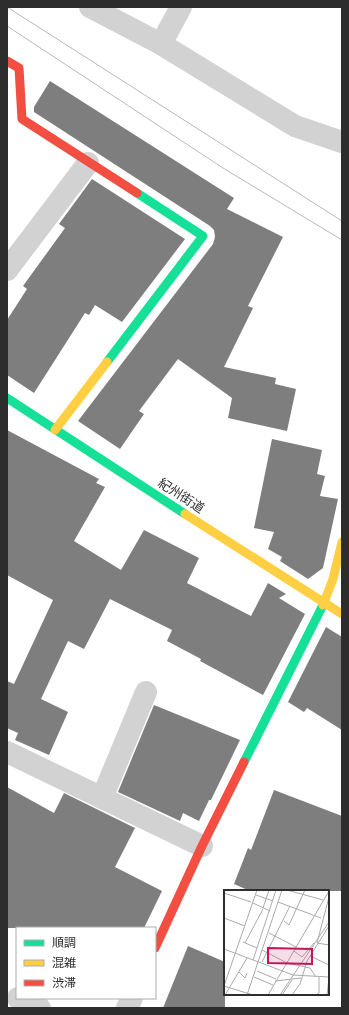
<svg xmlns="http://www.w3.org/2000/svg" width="349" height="1015" font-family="'Sofia Sans Condensed','Noto Sans JP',sans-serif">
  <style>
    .building { fill: #7e7e7e }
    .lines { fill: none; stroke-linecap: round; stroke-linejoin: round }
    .street { stroke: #d2d2d2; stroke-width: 22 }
    .fast { stroke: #16e098; stroke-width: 9 }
    .slow { stroke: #ffcf43; stroke-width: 9 }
    .jam { stroke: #f24e42; stroke-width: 9 }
    .tram { stroke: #b9b9b9; stroke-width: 1 }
    .labels { text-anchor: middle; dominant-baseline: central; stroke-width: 4; stroke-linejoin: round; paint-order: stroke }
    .street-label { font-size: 13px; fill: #2d2d2d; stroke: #fff }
    .inset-road { fill: none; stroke: #ababab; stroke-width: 1 }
    .view { fill: #c2185b; fill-opacity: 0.15; stroke: #c2185b; stroke-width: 2 }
    .inset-edge { fill: none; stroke: #2d2d2d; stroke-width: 2 }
  </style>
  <rect width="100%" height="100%" fill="#fff"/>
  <g class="building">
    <path d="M50,81L234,198L227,209L283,237L248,306L253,308L224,367L276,378L275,384L296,389L287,431L228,418L232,398L178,359L139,411L144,414L120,449L78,421L213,244L215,237L214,230L210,226L34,112V107Z"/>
    <path d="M92,179L185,239L122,322L95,305L89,315L85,313L34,393L7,375V320L27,289L23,286L65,228L59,224Z"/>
    <path d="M7,430L99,479L96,483L105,487L74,541L121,570L144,530L199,558L187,583L251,616L268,583L286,594L279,598L305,614L263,695L200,661L201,659L167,641L172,630L110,599L84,649L68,641L41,699L68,712L49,755L15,740L18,733L7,728V681L14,684L53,600L7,575Z"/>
    <path d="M272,439L322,450L317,474L325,476L320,496L338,499L323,568L308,579L280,561L282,557L268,549L274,532L254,528Z"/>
    <path d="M326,627L342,637V730L307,708L304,712L288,702Z"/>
    <path d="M154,705L240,740L211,800H209L199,821L183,813L180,821L118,792Z"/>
    <path d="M7,787L54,813L64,793L135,828L115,867L162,891L144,928H7Z"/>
    <path d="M274,790L342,816V891H250L234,884L248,848L251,850Z"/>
    <path d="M188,946L225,962V1008H163Z"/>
  </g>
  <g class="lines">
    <g class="street">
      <path d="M90,7L161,44L295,126L342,142"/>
      <path d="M161,44L181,7"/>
      <path d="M7,270L88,163"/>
      <path d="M7,752L202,846"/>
      <path d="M102,798L146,692"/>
      <path d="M18,998L40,1008"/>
      <path d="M127,1008L132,998"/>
    </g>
    <g class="fast">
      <path d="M107,362L203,236L137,193"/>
      <path d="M7,398L185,514"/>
      <path d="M244,762L323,605"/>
    </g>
    <g class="slow">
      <path d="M55,430L107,362"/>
      <path d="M185,514L342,614"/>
      <path d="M323,605L333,579L342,542"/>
    </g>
    <g class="jam">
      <path d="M7,61L19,68L22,119L137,193"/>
      <path d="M155,948L202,846L244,762"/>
    </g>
    <g class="tram">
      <path d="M7,7L342,221"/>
      <path d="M7,26L223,168L342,240"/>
    </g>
  </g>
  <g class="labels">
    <g class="street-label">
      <text transform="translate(181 496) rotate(33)">紀州街道</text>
    </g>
  </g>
  <g transform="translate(224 890)">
    <rect width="105" height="105" fill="#fff"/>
    <path class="inset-road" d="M63,0L99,10M0,3L27,12M32,5L49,11M54,12L97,28M29,13L46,21M39,18L45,0M0,28L21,36M60,31L65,35L81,0M45,43L72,57M19,52L33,58M21,53L39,19M93,53L105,7M93,53L105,55M0,59L69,85L105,87M38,60L63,73L86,78L92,87M70,61L78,67L90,53M86,66L105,75M29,70L52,0M38,72L66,16M33,81L52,89M15,82L21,88L23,83M30,87L49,95M51,91L77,88M0,96L29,105M0,96L33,0M1,105L23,68M23,105L58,0M44,105L105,1M56,105L105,32M58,105L68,90M68,105L76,94L83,71L105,36M92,105L95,103V87M103,105L105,88"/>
    <path class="view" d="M44,58L88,59V74L44,73Z"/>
    <rect width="105" height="105" class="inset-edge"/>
  </g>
  <rect width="349" height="1015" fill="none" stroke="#2d2d2d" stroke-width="16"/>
  <rect x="16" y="927" width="140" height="72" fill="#ffffff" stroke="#ababab"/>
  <rect x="24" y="940" width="20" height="6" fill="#16e098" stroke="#ababab"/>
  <text x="52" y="947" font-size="12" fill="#2d2d2d">順調</text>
  <rect x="24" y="960" width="20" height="6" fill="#ffcf43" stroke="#ababab"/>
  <text x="52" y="967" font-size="12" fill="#2d2d2d">混雑</text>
  <rect x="24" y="980" width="20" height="6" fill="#f24e42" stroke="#ababab"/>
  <text x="52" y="987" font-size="12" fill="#2d2d2d">渋滞</text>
</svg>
